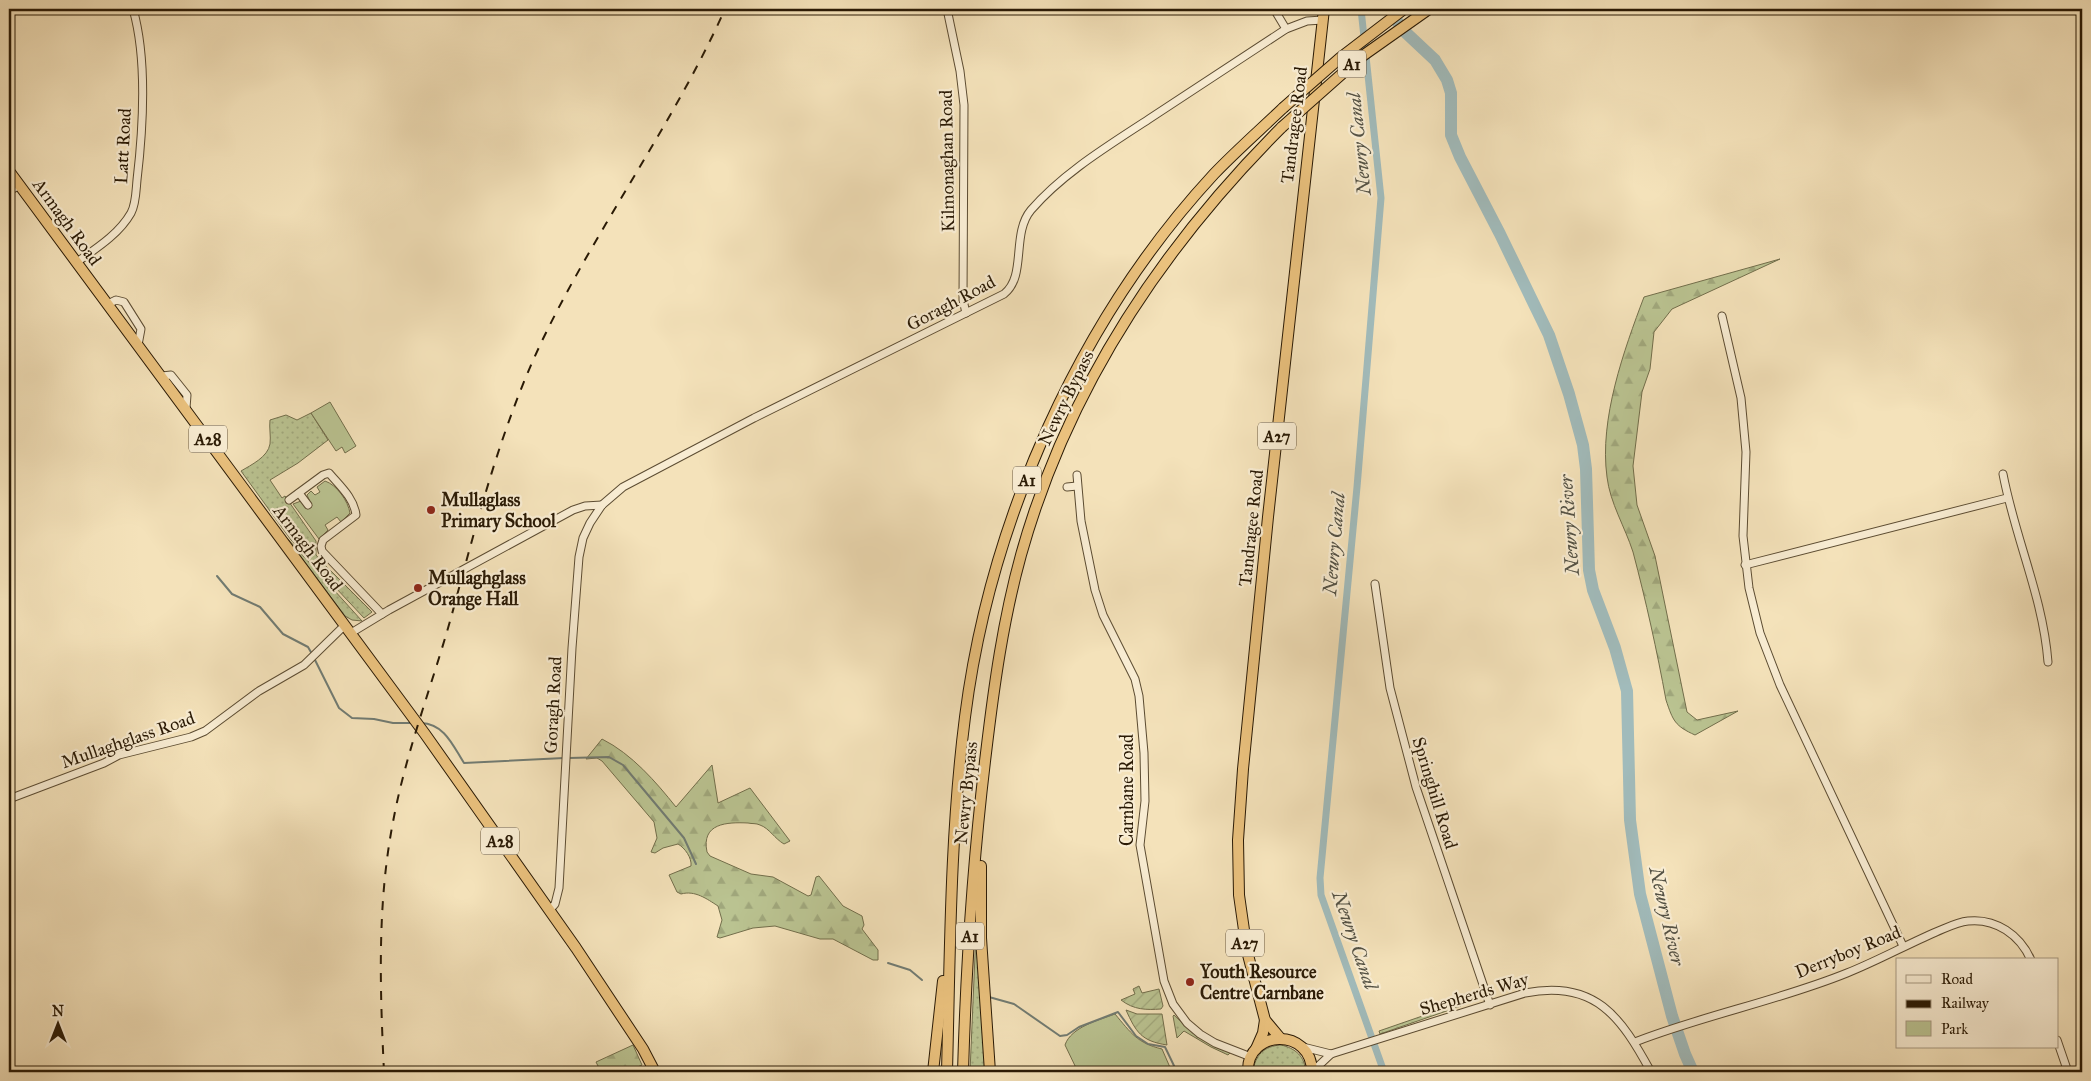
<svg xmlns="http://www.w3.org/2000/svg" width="2091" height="1081" font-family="'IM FELL Great Primer',serif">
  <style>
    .grass { fill: url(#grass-dots); stroke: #726e4b }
    .forest { fill: url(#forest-firs); stroke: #726e4b }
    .park { fill: #bac391; stroke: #726e4b }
    .garden { fill: url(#garden-furrows); stroke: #726e4b }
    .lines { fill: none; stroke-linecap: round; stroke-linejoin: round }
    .stream { stroke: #717b72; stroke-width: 2 }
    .canal { stroke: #a1bbbb; stroke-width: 7 }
    .river { stroke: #a1bbbb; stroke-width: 12 }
    .minor-casing { stroke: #5c4c32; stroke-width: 9 }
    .highway-casing { stroke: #2a1a05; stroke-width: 12 }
    .minor { stroke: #f8ecd2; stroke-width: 7 }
    .highway { stroke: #eac17d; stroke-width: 10 }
    .rail { stroke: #2a1a05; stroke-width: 2; stroke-dasharray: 9 9; stroke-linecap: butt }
    .highway-bridge-casing { stroke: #2a1a05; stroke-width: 12; stroke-linecap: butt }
    .highway-bridge { stroke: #eac17d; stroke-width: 10 }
    .poi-dot { fill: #8f2418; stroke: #f8ecd2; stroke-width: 2 }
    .labels { text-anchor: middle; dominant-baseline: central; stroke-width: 4.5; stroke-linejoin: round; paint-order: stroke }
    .shield { fill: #f8ecd2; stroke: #685942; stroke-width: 1 }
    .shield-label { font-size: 16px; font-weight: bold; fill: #2a1a05 }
    .street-label { font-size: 18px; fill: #2a1a05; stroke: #f8ecd2 }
    .poi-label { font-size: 18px; font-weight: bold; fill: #2a1a05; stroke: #f8ecd2; text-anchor: start }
    .water-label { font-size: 19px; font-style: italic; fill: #545245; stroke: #f8ecd2 }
  </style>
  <defs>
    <pattern id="grass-dots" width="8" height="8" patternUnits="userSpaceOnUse" patternTransform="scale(1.25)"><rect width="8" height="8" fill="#bac391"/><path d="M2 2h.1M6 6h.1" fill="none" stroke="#a0a77c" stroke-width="1.8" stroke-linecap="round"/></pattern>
    <pattern id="forest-firs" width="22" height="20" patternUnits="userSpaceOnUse" patternTransform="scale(1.25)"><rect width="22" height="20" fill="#bac391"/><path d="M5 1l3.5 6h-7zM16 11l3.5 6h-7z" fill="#a0a77c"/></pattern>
    <pattern id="garden-furrows" width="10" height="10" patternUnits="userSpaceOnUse" patternTransform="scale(1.25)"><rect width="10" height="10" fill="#bac391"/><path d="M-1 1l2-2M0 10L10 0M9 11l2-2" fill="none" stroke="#a0a77c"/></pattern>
  </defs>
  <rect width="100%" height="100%" fill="#f4e2ba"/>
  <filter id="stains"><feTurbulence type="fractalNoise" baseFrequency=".004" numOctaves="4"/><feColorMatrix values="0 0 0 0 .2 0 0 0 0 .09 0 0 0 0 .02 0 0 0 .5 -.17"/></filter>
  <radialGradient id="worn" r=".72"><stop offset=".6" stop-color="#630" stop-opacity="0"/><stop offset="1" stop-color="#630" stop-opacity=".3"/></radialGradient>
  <g class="grass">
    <path d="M311,413L328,440L298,463L270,480L282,498L285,496L316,541V555L322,562L372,612L364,618L291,540L241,471C251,465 268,457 270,444C271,436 269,428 270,420L286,415L297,420Z"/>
    <path d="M287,538L362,621L352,620L345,616Z"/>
    <path d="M976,932L987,1072H970Z"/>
    <path d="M1460,1003L1461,1006L1380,1034L1379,1031Z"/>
    <path d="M1174,1015L1192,1032L1230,1053L1228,1055L1211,1047L1184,1031L1177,1038L1173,1016Z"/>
    <path d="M1281,1045C1295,1048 1306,1057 1305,1072H1253C1255,1055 1264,1046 1281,1045Z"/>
  </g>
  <g class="forest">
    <path d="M1780,259L1672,309L1654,332L1650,369L1642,392L1633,466L1637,505L1655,556L1687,712L1697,720L1738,711L1695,735C1675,726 1673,721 1666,700C1657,651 1646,601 1633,552C1625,527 1610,503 1607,477C1599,419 1624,350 1644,297Z"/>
    <path d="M602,739C632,754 656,782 676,807L712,765L718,803L750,788L790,841L784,844C775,839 769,828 760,825C756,823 752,824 748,823C727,822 701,823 707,852L710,856L751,874L773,877L808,896L811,895L816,877L819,876L843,906L862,916L864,925L862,929L878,950V960H873L833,939H820L775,926L753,928L720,938L717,937L722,920L718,906C707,899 695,890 681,894L677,892L669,875L691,866C692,858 685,848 678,844L663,848L655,853L651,852L657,838L654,822L602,761L597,758L586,759Z"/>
    <path d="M633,1045L642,1065L627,1072H601L596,1062Z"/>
  </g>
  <g class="park">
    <path d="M330,402L356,446L345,453L342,447L336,451L311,413Z"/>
    <path d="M325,481C337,485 348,501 350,513L341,522L337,517L325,525L328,530L319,539L293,504L301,501L307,509L312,506L307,495L311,491L315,495L320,492L317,487Z"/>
    <path d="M1115,1014C1131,1033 1137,1043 1162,1049L1172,1072H1078L1065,1045C1071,1027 1099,1020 1115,1014Z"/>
  </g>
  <g class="garden">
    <path d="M1139,986L1142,993L1159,989L1163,1006L1161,1009C1146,1010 1134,1010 1121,1000L1135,994L1133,989Z"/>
    <path d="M1126,1010L1137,1014H1162L1167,1045C1141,1041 1136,1032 1126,1010Z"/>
  </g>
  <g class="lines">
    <g class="stream">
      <path d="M217,576L232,594L260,607L283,634L308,647L312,654"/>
      <path d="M314,658L339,708L352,718L374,719L393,723H412"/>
      <path d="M421,723C445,724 453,746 464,763L564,758"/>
      <path d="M569,758L609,757L623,765L684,838L696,864"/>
      <path d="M888,963L910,970L922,980"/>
      <path d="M989,997L1014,1004L1060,1036L1067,1035L1079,1027L1118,1012L1136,1036L1148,1044L1165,1047L1177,1072"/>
    </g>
    <path class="canal" d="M1361,9L1381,198L1357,487L1320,878L1321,895L1384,1072"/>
    <path class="river" d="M1392,9L1395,18L1403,30L1435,60L1447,80L1451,93V135L1460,157L1500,234L1549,335L1569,394L1583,445L1586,469L1589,570L1593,590L1615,648L1627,691L1630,820L1640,894L1672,1016L1685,1054L1693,1072"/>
    <defs>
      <g id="minor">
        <path d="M947,9L960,71L964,105L963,300L966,313"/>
        <path d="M1274,9L1286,29"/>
        <path d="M9,191L20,185"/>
        <path d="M77,262C97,248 119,234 131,213C136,204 136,190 137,180C143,129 147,58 133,9"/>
        <path d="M108,304L116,300L124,302L141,329L138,345"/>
        <path d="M1722,316L1741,398L1746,452L1743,536L1749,588L1760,633L1780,685L1903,946"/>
        <path d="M162,376L171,375L187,395L186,408"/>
        <path d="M2003,474C2015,538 2043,597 2048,662"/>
        <path d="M1077,475L1081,521L1095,590L1103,615L1135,679L1139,696L1144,753L1145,801L1140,845L1164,981L1173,1004L1187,1023L1200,1034L1215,1043L1251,1057"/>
        <path d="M1067,487L1077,486"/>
        <path d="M299,493L308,505"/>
        <path d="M289,500L323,475L329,473C340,486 354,498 356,515L323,540L321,546L322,551L382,614"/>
        <path d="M1745,565L2007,498"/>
        <path d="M1375,584L1390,688L1416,787L1490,1005"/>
        <path d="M351,633L389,610L573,510L585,506L602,505"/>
        <path d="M9,799L104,763L119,755L191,737L205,731L259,691L304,665L345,625"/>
        <path d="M549,911L555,904L559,888L572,648L579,557L583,538L590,523L602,505L623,487L754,418L1004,294C1027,276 1011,234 1031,210C1063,173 1108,146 1149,119C1195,89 1241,59 1286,29L1307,21L1323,20"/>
        <path d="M2057,1040L2068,1072"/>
        <path d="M1635,1042C1704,1015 1778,1001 1847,973C1877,961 1906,945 1936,932C1946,928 1957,922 1968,921C1996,918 2020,935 2031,960"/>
        <path d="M1303,1047L1331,1054"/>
        <path d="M1313,1071L1331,1054L1525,993C1595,979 1621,1017 1651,1072"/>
      </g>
      <g id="highway">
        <path d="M9,171L425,734L576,948L643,1049L655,1072"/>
        <path d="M981,866V938L990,1072"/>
        <path d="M1281,1039L1265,1020L1247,951L1239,895L1238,840L1243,769L1268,517L1324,9"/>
        <path d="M1256,1049L1263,1033L1265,1020"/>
        <path d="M933,1072L943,981"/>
        <path d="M947,1072C950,954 950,834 965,717C990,521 1079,320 1214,174C1236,151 1260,130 1283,108"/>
        <path d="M963,1072C966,966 973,859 986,753C994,686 1003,620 1021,555C1067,390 1162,247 1282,127"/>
        <path d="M1248,1072C1246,1029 1312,1027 1312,1072"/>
      </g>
    </defs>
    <use href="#minor" class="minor-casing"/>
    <use href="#highway" class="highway-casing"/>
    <use href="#minor" class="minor"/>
    <use href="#highway" class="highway"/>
    <path class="rail" d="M384,1072C380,989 377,904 393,822C406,751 433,683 452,614C477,522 500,430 541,343C596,228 673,125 725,9"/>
    <defs>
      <g id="highway-bridge">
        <path d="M1283,108L1340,58L1404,9"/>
        <path d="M1282,127L1361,57L1429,9"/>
      </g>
    </defs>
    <use href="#highway-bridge" class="highway-bridge-casing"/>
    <use href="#highway-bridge" class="highway-bridge"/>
  </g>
  <g class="poi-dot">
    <circle cx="431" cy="510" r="5"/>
    <circle cx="418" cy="588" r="5"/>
    <circle cx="1190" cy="982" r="5"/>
  </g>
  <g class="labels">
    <g class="shield">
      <rect x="1338" y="50.5" width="28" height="27" rx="4"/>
      <rect x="1258" y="422.5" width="38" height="27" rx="4"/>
      <rect x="189" y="425.5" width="38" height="27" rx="4"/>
      <rect x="1013" y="466.5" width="28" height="27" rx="4"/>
      <rect x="481" y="827.5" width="38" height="27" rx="4"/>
      <rect x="956" y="922.5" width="28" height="27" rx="4"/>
      <rect x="1226" y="929.5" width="38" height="27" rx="4"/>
    </g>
    <g class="shield-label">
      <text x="1352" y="64">A1</text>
      <text x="1277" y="436">A27</text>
      <text x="208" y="439">A28</text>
      <text x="1027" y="480">A1</text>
      <text x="500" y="841">A28</text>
      <text x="970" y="936">A1</text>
      <text x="1245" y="943">A27</text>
    </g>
    <g class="street-label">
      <text transform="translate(1294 125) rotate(-83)">Tandragee Road</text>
      <text transform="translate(123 146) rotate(-87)">Latt Road</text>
      <text transform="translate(947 161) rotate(-91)">Kilmonaghan Road</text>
      <text transform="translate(67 222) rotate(54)">Armagh Road</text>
      <text transform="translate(951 303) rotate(-28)">Goragh Road</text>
      <text transform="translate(1066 398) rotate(-64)">Newry Bypass</text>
      <text transform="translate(1251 528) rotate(-84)">Tandragee Road</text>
      <text transform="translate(308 548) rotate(53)">Armagh Road</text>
      <text transform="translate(553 705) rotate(-87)">Goragh Road</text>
      <text transform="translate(128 740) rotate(-19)">Mullaghglass Road</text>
      <text transform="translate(1127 790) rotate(-90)">Carnbane Road</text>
      <text transform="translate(966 793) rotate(-84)">Newry Bypass</text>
      <text transform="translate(1435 793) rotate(73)">Springhill Road</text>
      <text transform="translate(1848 952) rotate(-22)">Derryboy Road</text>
      <text transform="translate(1474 994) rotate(-16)">Shepherds Way</text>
    </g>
    <g class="poi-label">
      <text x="441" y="500">Mullaglass<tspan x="441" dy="21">Primary School</tspan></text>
      <text x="428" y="578">Mullaghglass<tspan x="428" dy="21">Orange Hall</tspan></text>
      <text x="1200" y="972">Youth Resource<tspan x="1200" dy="21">Centre Carnbane</tspan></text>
    </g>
    <g class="water-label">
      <text transform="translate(1359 144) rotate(-96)">Newry Canal</text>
      <text transform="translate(1569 525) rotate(-94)">Newry River</text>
      <text transform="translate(1334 544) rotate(-85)">Newry Canal</text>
      <text transform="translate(1667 916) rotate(77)">Newry River</text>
      <text transform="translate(1355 940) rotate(71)">Newry Canal</text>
    </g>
  </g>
  <rect width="2091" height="1081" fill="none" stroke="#f4e2ba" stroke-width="30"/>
  <rect x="10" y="10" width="2071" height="1061" fill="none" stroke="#2a1a05" stroke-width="2.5"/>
  <rect x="15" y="15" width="2061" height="1051" fill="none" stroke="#2a1a05"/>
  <rect x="1896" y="958" width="162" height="90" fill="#f8ecd2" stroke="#a69880"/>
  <rect x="1906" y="975" width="25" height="8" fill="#f8ecd2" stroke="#a69880"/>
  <text x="1941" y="984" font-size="15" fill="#2a1a05">Road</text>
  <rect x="1906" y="1000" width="25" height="8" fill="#2a1a05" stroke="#a69880"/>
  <text x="1941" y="1008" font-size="15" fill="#2a1a05">Railway</text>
  <rect x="1906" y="1021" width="25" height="15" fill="#bac391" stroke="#a69880"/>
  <text x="1941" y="1034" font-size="15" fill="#2a1a05">Park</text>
  <g transform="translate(58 1024)" stroke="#f8ecd2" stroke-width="4" paint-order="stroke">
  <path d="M0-4L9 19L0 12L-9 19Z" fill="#2a1a05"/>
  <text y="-8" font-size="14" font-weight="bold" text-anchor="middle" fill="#2a1a05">N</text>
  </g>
  <rect width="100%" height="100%" filter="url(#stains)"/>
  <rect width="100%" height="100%" fill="url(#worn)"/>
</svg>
